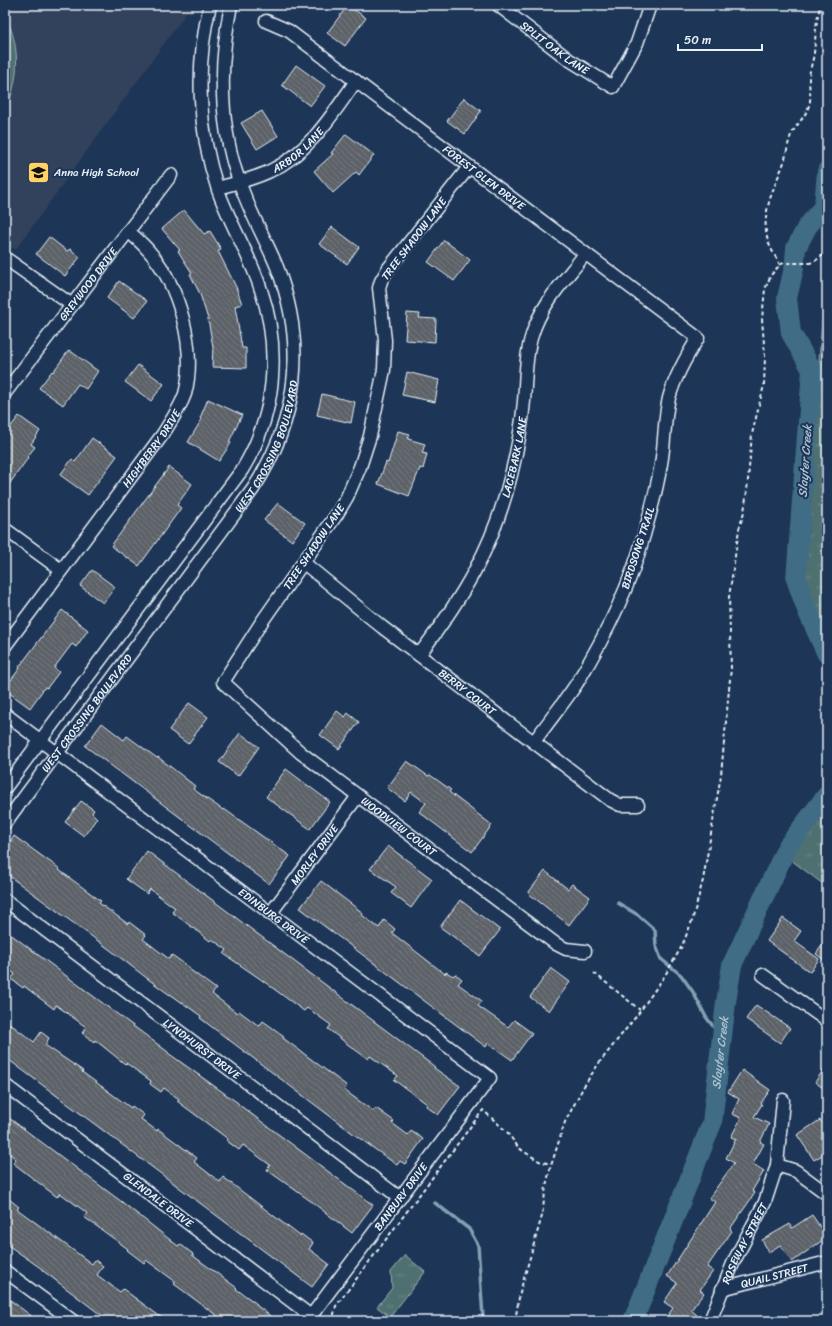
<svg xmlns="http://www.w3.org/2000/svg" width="832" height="1326" font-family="Sriracha,sans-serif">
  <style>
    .built { fill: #30425c }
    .grass { fill: #507070; stroke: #9cb0b4 }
    .park { fill: url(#park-tufts); stroke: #9cb0b4 }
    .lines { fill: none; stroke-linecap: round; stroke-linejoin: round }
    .stream { stroke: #83a1b4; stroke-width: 3.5 }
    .river { stroke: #406c86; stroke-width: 20 }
    .building { fill: url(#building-back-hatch); stroke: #e8f1f8 }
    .minor-casing { stroke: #e8f1f8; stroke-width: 15 }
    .path { stroke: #e8f1f8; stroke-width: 2; stroke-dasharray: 4 3; stroke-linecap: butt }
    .minor { stroke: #1d3557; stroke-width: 12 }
    .labels { text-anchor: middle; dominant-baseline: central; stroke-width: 4; stroke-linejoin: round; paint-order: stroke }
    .street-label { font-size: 11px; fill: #e8f1f8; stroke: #1d3557 }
    .poi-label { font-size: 11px; fill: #e8f1f8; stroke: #1d3557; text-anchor: start }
    .water-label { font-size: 12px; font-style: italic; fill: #adc2d0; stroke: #1d3557 }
  </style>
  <defs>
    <pattern id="park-tufts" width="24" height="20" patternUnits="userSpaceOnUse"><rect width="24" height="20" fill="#507070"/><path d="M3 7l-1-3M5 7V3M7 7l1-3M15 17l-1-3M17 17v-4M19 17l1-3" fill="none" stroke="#698585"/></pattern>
    <pattern id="building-back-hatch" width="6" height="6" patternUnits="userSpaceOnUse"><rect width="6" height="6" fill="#5c6268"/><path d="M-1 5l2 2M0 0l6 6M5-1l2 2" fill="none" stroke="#73797e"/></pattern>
  </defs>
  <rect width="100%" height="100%" fill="#1d3557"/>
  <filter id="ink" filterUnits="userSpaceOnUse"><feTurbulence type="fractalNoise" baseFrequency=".025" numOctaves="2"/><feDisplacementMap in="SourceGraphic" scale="8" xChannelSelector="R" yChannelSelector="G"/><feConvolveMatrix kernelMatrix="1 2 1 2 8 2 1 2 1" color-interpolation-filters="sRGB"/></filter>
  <g filter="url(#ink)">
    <path class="built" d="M5,5H195L192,13L187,12L16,249L5,246Z"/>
    <path class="grass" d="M5,15C20,45 20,76 7,107H5Z"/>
    <g class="park">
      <path d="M827,259V642L801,585Z"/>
      <path d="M827,798V887L791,860L795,851Z"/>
      <path d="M405,1255L425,1272L390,1317L377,1307L392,1288L391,1272Z"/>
    </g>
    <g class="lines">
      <g class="stream">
        <path d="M618,903L638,915L655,930L656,946L661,959L681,975L693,992L706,1017L722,1038"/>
        <path d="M435,1203L469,1229L478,1245L483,1317L484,1321"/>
      </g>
      <g class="river">
        <path d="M795,260L796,248L807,227L824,206L827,171"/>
        <path d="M794,268L787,298L791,333L812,370L796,579L807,610L827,654"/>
        <path id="s1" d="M633,1321L712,1123L726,1002L732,965L787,847L827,795"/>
      </g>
    </g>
    <g class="building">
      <path d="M348,5L366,18L345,46L327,33Z"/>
      <path d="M296,65L325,86L310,106L282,85Z"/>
      <path d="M464,98L481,111L465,134L447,121Z"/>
      <path d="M262,111L278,136L257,149L241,123Z"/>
      <path d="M346,134L374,155L359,175L356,172L333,193L314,171L333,154L331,153Z"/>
      <path d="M184,210L204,234L210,231L221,249L218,251L236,287L242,304L235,306L242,348H246V368L212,367L213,347L208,319L200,294L190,274L192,273L178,251L180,250L162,229Z"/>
      <path d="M332,227L359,247L347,264L319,244Z"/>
      <path d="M49,237L67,251L70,249L80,257L65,276L36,254Z"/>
      <path d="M444,240L470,260L454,281L428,262Z"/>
      <path d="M119,281L147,301L134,318L107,298Z"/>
      <path d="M407,313L420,314L419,318L436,319L435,342L405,340Z"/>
      <path d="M69,350L98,371L86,389L78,384L63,405L39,388L52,371L53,372Z"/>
      <path d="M138,365L164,384L151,401L125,382Z"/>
      <path d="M407,372L439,380L435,402L402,395Z"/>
      <path d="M322,394L355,402L351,423L317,415Z"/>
      <path d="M208,399L242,415L229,442L231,443L219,461L188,442L202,419L200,418Z"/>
      <path d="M19,416L40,431L31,444L35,447L27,457L28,458L5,490V434Z"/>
      <path d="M398,431L410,434L408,439L425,444L422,453L427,454L423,469L420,468L409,496L378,484L386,462L388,463Z"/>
      <path d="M92,438L117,456L88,495L60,475L72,459L75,462Z"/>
      <path d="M169,467L192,484L177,505L181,508L139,566L111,546Z"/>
      <path d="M278,503L305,523L292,541L264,520Z"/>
      <path d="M92,570L115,587L103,603L80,586Z"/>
      <path d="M62,610L88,630L76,647L72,644L54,668L59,672L47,688L45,687L30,708L5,690V688L20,668L19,667Z"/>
      <path d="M189,703L208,717L188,744L169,730Z"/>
      <path d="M337,711L345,717L348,713L359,722L339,749L320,735Z"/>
      <path d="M102,723L124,740L127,736L157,758L158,757L195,786L193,789L223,810L224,809L290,856L269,884L85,746Z"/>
      <path d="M240,733L259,747L238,776L219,762Z"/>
      <path d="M407,761L428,776L430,775L451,790L449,792L492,825L472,852L419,812L426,803L411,792L405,801L387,788Z"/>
      <path d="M286,769L330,802L310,829L266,797Z"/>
      <path d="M81,801L94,810L92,813L97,818L84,836L65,822Z"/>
      <path d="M14,836L60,869L59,870L101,901L99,903L128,924L129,922L146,935L143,939L169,959L172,955L190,968L189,969L216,989L212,994L237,1013L239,1011L259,1026L263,1021L284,1036L283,1038L347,1086L344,1090L373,1111L376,1108L394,1121L392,1123L408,1135L411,1131L423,1139L405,1164L400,1161L397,1165L355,1135L200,1018L201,1016L170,994V995L152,982L109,949L5,873V849Z"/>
      <path d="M388,846L432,879L411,908L391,893L396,887L370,869Z"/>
      <path d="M147,851L435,1067L434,1068L460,1086L438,1115L426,1106L427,1104L394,1080L398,1076L370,1056L368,1059L350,1046L328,1029L331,1025L307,1008L304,1011L259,978L224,954L227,950L212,939L210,941L172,912L175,908L150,889L147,894L126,879Z"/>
      <path d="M545,871L568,889L572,884L590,897L569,925L528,893Z"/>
      <path d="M321,881L363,913L362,915L379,928L384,920L395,929L392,933L445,974L446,972L453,976L455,974L462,979L458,984L482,1001L478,1006L508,1027L514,1020L532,1033L512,1060L488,1043L486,1047L300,908Z"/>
      <path d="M460,900L500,930L480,956L440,927Z"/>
      <path d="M783,918L801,931L794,941L819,959L810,972L767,941Z"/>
      <path d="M5,930L168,1052V1053L238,1103V1104L373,1205L352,1233L312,1202L267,1170L270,1165L243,1145L239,1150L227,1141L228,1139L177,1101L179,1099L164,1088L161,1092L150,1084L151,1081L126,1063L125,1064L95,1040L94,1042L82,1033L86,1027L56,1005L54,1009L24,986L23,988L11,979L15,974L5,967Z"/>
      <path d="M827,938V962L816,954Z"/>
      <path d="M551,968L570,982L549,1011L530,997Z"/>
      <path d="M756,1005L790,1028L780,1043L746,1019Z"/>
      <path d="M5,1020L34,1042L41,1032L49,1038L45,1045L83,1071L82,1072L131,1108L132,1106L144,1115L141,1119L157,1131L158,1129L197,1158L194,1162L220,1182L223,1177L300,1236L301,1234L313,1243L309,1249L329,1264L312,1287L5,1057Z"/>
      <path d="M827,1065V1091L815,1082Z"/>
      <path d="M742,1070L770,1090L761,1103L762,1104L754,1117L769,1124L760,1142L764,1144L753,1164L764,1171L752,1191L755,1193L730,1229L732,1231L707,1267L713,1271L700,1290L704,1293L691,1310L697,1315L693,1321H664L673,1308L664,1302L677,1283L667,1276L715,1202L709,1198L734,1163L726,1158L736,1139L731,1137L741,1118L732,1114L739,1099L728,1092Z"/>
      <path d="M5,1115L122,1202L178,1246L180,1244L193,1254L192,1255L237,1288L236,1289L257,1304L256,1305L277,1321H224L174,1284L176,1282L146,1260L144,1263L127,1250L128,1249L84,1217L87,1213L60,1193L57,1197L13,1163L16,1159L5,1150Z"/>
      <path d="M820,1120L827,1131V1152L814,1160L797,1135Z"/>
      <path d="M9,1199L19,1207L17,1209L92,1264L95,1260L103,1266L97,1275L120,1292L123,1289L166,1321H109L42,1270V1269L5,1243V1204Z"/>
      <path d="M812,1215L827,1237L792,1262L780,1245L769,1252L762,1240L790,1224L792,1228Z"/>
      <path d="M5,1296L38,1321H5Z"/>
    </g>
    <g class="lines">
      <defs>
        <g id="minor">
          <path id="s2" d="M498,5L568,59L613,87L637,43L650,5"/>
          <path id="s3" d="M266,21L289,31L698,338C686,357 675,376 669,398C664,419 665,442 661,464C657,488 651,511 644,535C630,587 605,637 577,683C564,703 548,722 534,742"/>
          <path id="s4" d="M469,167L388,269L381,281L379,288L385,340L384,370L370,436L360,467L347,497L337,514L261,623L223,682L301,753L556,944L566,949L585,951"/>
          <path id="s5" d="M218,188C235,183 254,179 270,171C309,153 332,115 356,81"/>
          <path d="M5,258L72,305"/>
          <path id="s6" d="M5,393L171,175"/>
          <path d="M5,529L61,570"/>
          <path id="s7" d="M304,563L382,627L610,800L620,805H638"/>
          <path id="s8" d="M5,646L163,434C171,421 180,408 185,394C197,349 179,284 148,250C142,243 135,237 128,231"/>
          <path id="s9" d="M419,655C463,597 494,546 511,475C517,451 522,426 524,401C526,379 525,356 532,335C541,304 566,279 585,254"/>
          <path id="s10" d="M5,714L490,1078L311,1316L5,1085"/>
          <path d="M5,788L242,470C248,460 254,449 258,438C277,392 277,336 261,290C250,255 230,224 218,190C198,131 195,66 210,5"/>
          <path id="s11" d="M5,823L253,489C298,420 307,345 277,267C265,238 249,211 239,181C219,124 219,64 231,5"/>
          <path id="s12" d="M5,900L400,1198"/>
          <path id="s13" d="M270,914L358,796"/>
          <path d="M763,975L827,1021"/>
          <path d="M777,1165L796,1171L827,1194"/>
          <path d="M5,1271L73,1321"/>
          <path id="s14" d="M722,1289L827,1262"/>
          <path id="s15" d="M710,1321L734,1261L765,1202L777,1165L783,1100"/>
        </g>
      </defs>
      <use href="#minor" class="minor-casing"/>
      <g class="path">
        <path d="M780,265C776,257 771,250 768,241C760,215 774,188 783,165C787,155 787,145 791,135C797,123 808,115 810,101C811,94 809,87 809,80C809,70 813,62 814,53C816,36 815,21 821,5"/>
        <path d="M594,973L640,1010"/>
        <path d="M330,1321L333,1318L336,1306L483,1110L507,1132L518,1147L523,1151L539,1161L551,1164"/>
        <path d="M515,1321L520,1292L542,1216L546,1186L550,1169L565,1122L584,1086L599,1063L638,1014L664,977L682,946L692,921L703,880L721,775L731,668L729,597L739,529L744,512L747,491L752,434L764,385L765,356L762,319L765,289L771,275L777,268L783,263H810L815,261L827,252"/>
      </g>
      <use href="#minor" class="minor"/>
    </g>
  </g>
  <defs>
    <symbol id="school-square" viewBox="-11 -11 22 22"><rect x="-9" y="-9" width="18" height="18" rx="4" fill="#ffd166" stroke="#1d3557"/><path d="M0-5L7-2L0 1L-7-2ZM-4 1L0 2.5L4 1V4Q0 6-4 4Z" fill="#111"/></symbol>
  </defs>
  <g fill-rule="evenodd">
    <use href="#school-square" x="26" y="160" width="25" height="25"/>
  </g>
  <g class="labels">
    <g class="street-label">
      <text stroke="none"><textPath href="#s2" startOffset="71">SPLIT OAK LANE</textPath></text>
      <text stroke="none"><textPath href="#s5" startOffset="90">ARBOR LANE</textPath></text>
      <text stroke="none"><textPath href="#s3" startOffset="269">FOREST GLEN DRIVE</textPath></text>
      <text transform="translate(414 239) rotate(-53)">TREE SHADOW LANE</text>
      <text stroke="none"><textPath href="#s6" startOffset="137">GREYWOOD DRIVE</textPath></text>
      <text stroke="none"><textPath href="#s11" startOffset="461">WEST CROSSING BOULEVARD</textPath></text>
      <text stroke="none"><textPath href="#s8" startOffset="246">HIGHBERRY DRIVE</textPath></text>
      <text stroke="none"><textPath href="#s9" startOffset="222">LACEBARK LANE</textPath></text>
      <text transform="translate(314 547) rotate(-56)">TREE SHADOW LANE</text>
      <text transform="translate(638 548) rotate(-72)">BIRDSONG TRAIL</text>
      <text stroke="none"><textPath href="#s7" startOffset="208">BERRY COURT</textPath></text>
      <text stroke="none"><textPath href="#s11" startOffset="137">WEST CROSSING BOULEVARD</textPath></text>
      <text stroke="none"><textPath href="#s4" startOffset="817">WOODVIEW COURT</textPath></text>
      <text stroke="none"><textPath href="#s13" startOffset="74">MORLEY DRIVE</textPath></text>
      <text stroke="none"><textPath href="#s10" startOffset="336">EDINBURG DRIVE</textPath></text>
      <text stroke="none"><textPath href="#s12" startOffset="247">LYNDHURST DRIVE</textPath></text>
      <text transform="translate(401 1197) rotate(-53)">BANBURY DRIVE</text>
      <text transform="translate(158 1200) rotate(37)">GLENDALE DRIVE</text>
      <text stroke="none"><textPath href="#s15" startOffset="85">ROSEWAY STREET</textPath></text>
      <text stroke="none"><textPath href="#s14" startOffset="54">QUAIL STREET</textPath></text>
    </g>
    <g class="poi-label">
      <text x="54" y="172">Anna High School</text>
    </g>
    <g class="water-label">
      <text transform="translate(805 461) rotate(-86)">Slayter Creek</text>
      <text stroke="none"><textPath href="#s1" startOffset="284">Slayter Creek</textPath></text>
    </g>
  </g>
  <rect width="832" height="1326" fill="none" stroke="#1d3557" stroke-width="20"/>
  <rect x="10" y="10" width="812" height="1306" fill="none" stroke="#e8f1f8" stroke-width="1.5" filter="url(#ink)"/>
  <path d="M678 44v6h84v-6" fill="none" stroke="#e8f1f8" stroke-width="2"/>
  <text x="684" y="44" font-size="12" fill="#e8f1f8" stroke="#1d3557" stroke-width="3" paint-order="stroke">50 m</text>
</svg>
